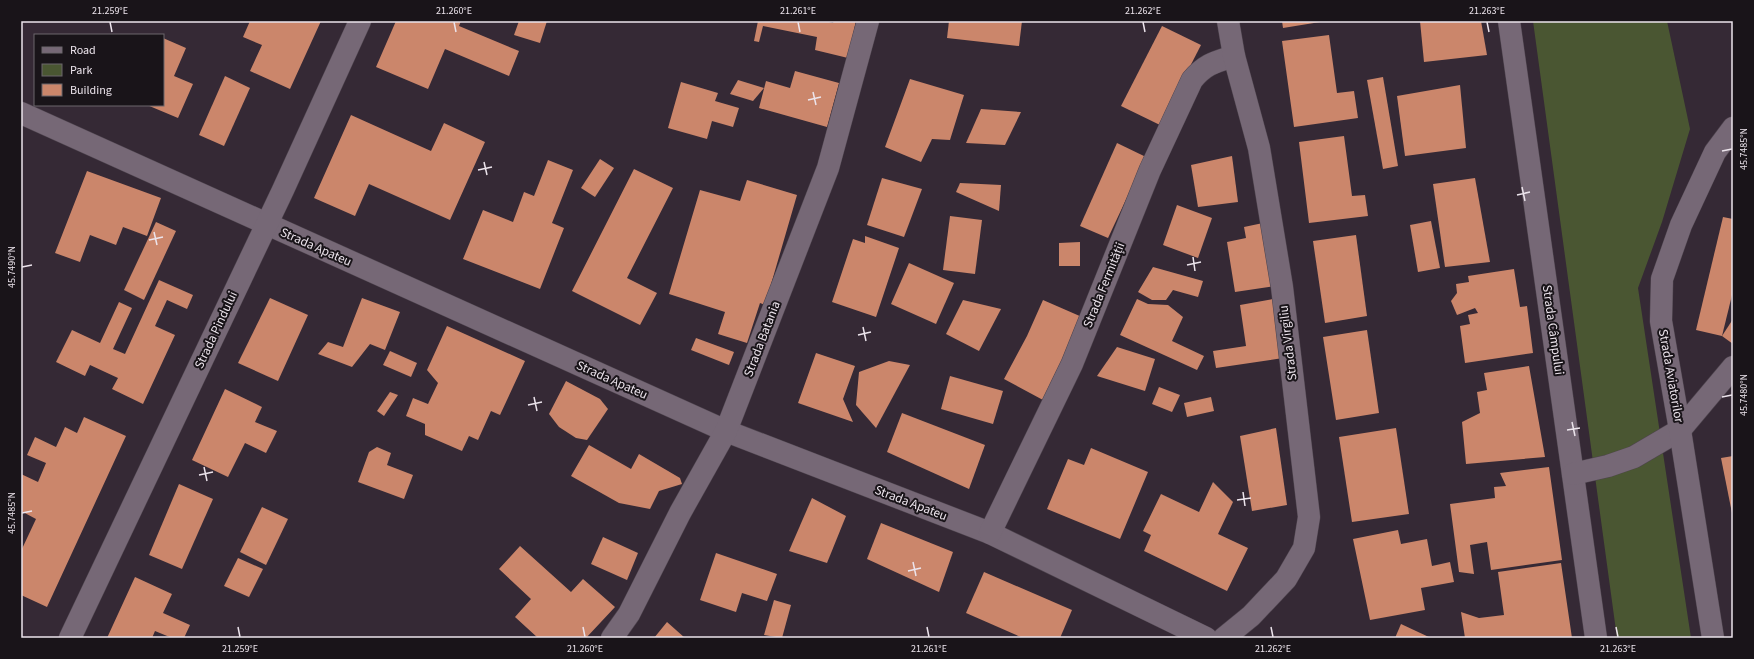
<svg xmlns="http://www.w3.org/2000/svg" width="1754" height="659" font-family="'Source Sans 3',sans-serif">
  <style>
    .green { fill: #4a5632 }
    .building { fill: #cb866b }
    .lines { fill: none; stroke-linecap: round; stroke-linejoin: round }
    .minor-casing { stroke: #4e444e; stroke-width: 23 }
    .minor { stroke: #766876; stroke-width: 22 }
    .ticks { fill: none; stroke: #ece4ec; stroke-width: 1.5 }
    .labels { text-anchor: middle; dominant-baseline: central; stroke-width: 4; stroke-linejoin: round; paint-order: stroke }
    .street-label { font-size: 13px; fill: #ece4ec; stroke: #191419 }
    .neatline { fill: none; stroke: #ece4ec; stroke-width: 1.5 }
    .ticks-label { font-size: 10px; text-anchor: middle; fill: #ece4ec }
  </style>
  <rect width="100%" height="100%" fill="#352935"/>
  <path class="green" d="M1533,21H1667L1690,129L1662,222L1638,288L1691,638H1617Z"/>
  <g class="building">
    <path d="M250,21H321L290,89L250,71L262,45L243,37Z"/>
    <path d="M396,21H461L459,26L519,51L509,76L445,49L428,89L376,67Z"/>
    <path d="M519,21H547L540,43L514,35Z"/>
    <path d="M758,21H825L833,23L834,21H856L848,58L815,50L817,37L763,26L759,42L754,41Z"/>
    <path d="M949,21H1022L1019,46L947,38Z"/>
    <path d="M1282,21H1320V22L1283,28Z"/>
    <path d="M1420,21H1481L1487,55L1424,62Z"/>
    <path d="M1162,26L1201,45L1160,125L1121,106Z"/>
    <path d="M1329,35L1337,93L1354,91L1358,118L1294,127L1282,41Z"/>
    <path d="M163,38L186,48L174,76L193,84L178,118L147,105H163Z"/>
    <path d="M795,71L839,83L827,127L759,108L766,81L790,88Z"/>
    <path d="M225,76L250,88L224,146L199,135Z"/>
    <path d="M1383,77L1398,166L1383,169L1367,80Z"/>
    <path d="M910,79L964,95L950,140L932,139L921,162L885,147Z"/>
    <path d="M738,80L764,88L753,101L730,94Z"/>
    <path d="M681,82L718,93L715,101L739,108L733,127L712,121L707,139L668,128Z"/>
    <path d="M1460,85L1466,148L1405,156L1397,96Z"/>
    <path d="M981,109L1021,112L1005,145L966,143Z"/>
    <path d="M351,115L431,151L444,123L485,142L450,220L369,184L355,216L314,198Z"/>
    <path d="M1344,136L1352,196L1365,195L1368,216L1309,223L1299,142Z"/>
    <path d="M1117,143L1146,157L1108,238L1080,226Z"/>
    <path d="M1232,156L1238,202L1198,207L1191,165Z"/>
    <path d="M600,159L614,168L595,197L581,188Z"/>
    <path d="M548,160L573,170L552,223L564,228L540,289L463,259L483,210L513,222L524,192L534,196Z"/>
    <path d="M634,169L673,188L627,278L657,293L640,325L572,291Z"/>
    <path d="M87,171L161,198L147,236L123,227L116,245L90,235L80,262L55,253Z"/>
    <path d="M882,178L922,189L904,237L867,225Z"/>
    <path d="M1475,178L1490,262L1445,267L1433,184Z"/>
    <path d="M747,180L797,195L765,305L760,303L747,343L718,334L725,312L669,294L700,190L740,201Z"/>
    <path d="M960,183L1001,185L999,211L956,192Z"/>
    <path d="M1177,205L1212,218L1198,258L1163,245Z"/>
    <path d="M950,216L982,220L975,274L943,270Z"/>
    <path d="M1723,217L1733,219V291L1722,336L1696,330Z"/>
    <path d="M1431,221L1440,268L1418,272L1410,225Z"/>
    <path d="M156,222L176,231L144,300L124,290Z"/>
    <path d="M1263,223L1275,286L1235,292L1227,242L1246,238L1244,227Z"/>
    <path d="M1356,235L1367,316L1325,323L1313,241Z"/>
    <path d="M865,236L899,248L876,317L832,302L853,239L865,243Z"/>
    <path d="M1080,242V266H1059V243Z"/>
    <path d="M909,263L954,283L936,324L891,304Z"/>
    <path d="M1153,267L1203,281L1198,297L1173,290L1166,300H1152L1138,292Z"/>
    <path d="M1514,269L1520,307L1527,306L1533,353L1465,363L1460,326L1470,324L1468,315L1478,313L1475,308L1457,315L1451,301L1457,293L1456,284L1469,282L1468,276Z"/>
    <path d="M159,280L193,295L187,309L167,300L155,326L175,335L143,404L112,389L118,378L90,365L85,376L56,362L72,330L100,343L119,302L132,308L113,349L125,354Z"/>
    <path d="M270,298L308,315L278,381L238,363Z"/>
    <path d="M362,298L400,312L385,350L370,344L352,367L318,354L328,342L343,347Z"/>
    <path d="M1137,299L1148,304L1168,305L1183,317L1172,341L1204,356L1197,370L1120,335Z"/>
    <path d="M1273,299L1283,358L1216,368L1213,351L1246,346L1240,305Z"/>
    <path d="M963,300L1001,309L979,351L946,334Z"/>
    <path d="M1043,300L1082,317L1043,400L1004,379L1027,336Z"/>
    <path d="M1733,319V344L1722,336Z"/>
    <path d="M447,326L525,361L500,415L491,411L478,440L469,436L462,451L425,435V424L406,416L413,398L428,404L438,383L427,370Z"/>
    <path d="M1367,330L1379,413L1336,420L1323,337Z"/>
    <path d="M696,338L734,352L729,365L691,350Z"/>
    <path d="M1117,347L1155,359L1145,391L1097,376Z"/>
    <path d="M390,351L417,363L411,377L383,365Z"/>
    <path d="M816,353L855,366L843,399L853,422L798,403Z"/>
    <path d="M889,361L910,365L876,428L856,405L859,372Z"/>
    <path d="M1529,366L1545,457L1466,464L1462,422L1480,413L1477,392L1487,390L1484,373Z"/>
    <path d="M950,376L1003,391L993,424L941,409Z"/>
    <path d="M566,381L600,399L608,409L587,440L576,438L559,427L549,414Z"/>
    <path d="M1159,387L1180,395L1172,412L1152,404Z"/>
    <path d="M225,389L262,407L255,422L277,431L266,453L245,443L228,477L192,460Z"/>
    <path d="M390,392L398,395L384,416L377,411Z"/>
    <path d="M1211,397L1214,411L1187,417L1184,403Z"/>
    <path d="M902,413L985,445L969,489L887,452Z"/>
    <path d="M84,417L126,436L47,607L21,595V551L36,519L21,511V474L38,482L46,463L27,455L35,437L56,447L65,427L77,433Z"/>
    <path d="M1276,428L1287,505L1252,511L1240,436Z"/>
    <path d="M1396,428L1409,514L1352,522L1339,437Z"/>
    <path d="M589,445L631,469L639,454L680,478L682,484L659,491L650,509L619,503L571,476Z"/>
    <path d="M377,447L391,453L387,465L413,475L404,499L358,482L369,452Z"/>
    <path d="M1091,448L1148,472L1120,539L1047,509L1068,459L1084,465Z"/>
    <path d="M1733,456V513H1732L1721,458Z"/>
    <path d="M1549,467L1562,560L1491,570L1487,542L1470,545L1474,574L1459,572L1450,504L1495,498L1494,487L1506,486L1500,473Z"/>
    <path d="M1213,482L1233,502L1218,534L1248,548L1227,591L1144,551L1151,535L1143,531L1161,494L1199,512Z"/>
    <path d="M179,484L213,499L182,569L149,555Z"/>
    <path d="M812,498L846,516L827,563L789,551Z"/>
    <path d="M262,507L288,519L266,565L240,552Z"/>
    <path d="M881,523L953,552L939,592L867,559Z"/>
    <path d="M1398,530L1401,544L1427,539L1432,566L1450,562L1454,582L1421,588L1425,610L1370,620L1353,539Z"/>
    <path d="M603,537L638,553L627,580L591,564Z"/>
    <path d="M520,546L571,592L583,579L615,607L586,638H538L515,617L531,599L499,569Z"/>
    <path d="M716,553L777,574L767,601L742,593L736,612L700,600Z"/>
    <path d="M238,558L263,569L249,597L224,586Z"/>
    <path d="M1561,563L1572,638H1465L1461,612L1479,618L1504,615L1498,572Z"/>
    <path d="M984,572L1072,610L1060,638H1023L966,613Z"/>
    <path d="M135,577L172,594L163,613L190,625L184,638H172L155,631L152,638H107Z"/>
    <path d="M774,600L791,605L782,638L764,635Z"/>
    <path d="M667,622L685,638H654Z"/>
    <path d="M1401,624L1431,638H1395Z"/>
  </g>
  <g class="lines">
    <defs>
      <g id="minor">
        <path d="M1509,21L1596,638"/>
        <path d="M21,113L726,431L990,533L1206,638"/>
        <path d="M1573,474L1608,466L1634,457L1680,430L1733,367"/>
        <path d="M990,533L1072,364L1150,170L1192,80C1205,64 1215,62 1234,56"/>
        <path d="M70,638L283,190L360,21"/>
        <path d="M612,638L629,614L680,513L726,431L828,168L868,21"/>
        <path d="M1224,638L1251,616L1286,579L1304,548L1309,517L1282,287L1259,148L1234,56L1228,21"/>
        <path d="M1713,638L1680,430L1661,321L1662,279L1681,225L1715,152L1733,128"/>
      </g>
    </defs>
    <use href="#minor" class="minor-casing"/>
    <use href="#minor" class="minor"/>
  </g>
  <path class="ticks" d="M110,22L112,32M454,22L456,32M798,22L800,32M1143,22L1145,32M1487,22L1489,32M813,92L816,105M808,100L821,97M1722,151L1732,149M484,162L487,175M478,170L492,167M1522,187L1525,201M1517,195L1530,192M154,232L157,245M149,240L163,237M1193,257L1195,271M1187,265L1201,262M22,267L32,265M863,327L866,341M858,335L871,332M534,397L537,411M1722,397L1732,395M528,405L542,402M1572,422L1575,436M1567,430L1580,428M204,467L207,481M199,475L213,472M1243,492L1245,506M1237,500L1251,498M22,513L32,511M913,562L916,576M908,571L921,568M238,627L240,637M583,627L585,637M927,627L929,637M1271,627L1273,637M1616,627L1618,637"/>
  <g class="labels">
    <g class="street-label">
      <text transform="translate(316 247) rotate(24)">Strada Apateu</text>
      <text transform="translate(1104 285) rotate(-68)">Strada Fermității</text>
      <text transform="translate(216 330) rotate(-65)">Strada Pindului</text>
      <text transform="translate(1553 330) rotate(82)">Strada Câmpului</text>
      <text transform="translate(762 339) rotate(-69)">Strada Batania</text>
      <text transform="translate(1288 343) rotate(-97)">Strada Virgiliu</text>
      <text transform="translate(1671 376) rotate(80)">Strada Aviatorilor</text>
      <text transform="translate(612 380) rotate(24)">Strada Apateu</text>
      <text transform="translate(911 503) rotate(21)">Strada Apateu</text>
    </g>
  </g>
  <rect width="1754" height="659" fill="none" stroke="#191419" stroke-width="44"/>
  <rect x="34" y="34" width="130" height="72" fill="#191419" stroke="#6d676d"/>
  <rect x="42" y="47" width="20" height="6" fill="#766876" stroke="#6d676d"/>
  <text x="70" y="54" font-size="12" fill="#ece4ec">Road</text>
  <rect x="42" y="64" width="20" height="12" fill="#4a5632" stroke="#6d676d"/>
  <text x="70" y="74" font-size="12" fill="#ece4ec">Park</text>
  <rect x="42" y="84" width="20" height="12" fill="#cb866b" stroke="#6d676d"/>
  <text x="70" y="94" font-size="12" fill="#ece4ec">Building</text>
  <rect x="22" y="22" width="1710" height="615" class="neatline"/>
  <g class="ticks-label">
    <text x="110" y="14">21.259°E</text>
    <text x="454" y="14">21.260°E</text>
    <text x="798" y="14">21.261°E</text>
    <text x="1143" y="14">21.262°E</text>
    <text x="1487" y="14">21.263°E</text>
    <text transform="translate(1743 149) rotate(-90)" y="4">45.7485°N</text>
    <text transform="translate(11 267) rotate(-90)" y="4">45.7490°N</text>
    <text transform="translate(1743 395) rotate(-90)" y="4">45.7480°N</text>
    <text transform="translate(11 513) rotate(-90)" y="4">45.7485°N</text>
    <text x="240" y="652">21.259°E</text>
    <text x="585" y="652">21.260°E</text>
    <text x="929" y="652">21.261°E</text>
    <text x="1273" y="652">21.262°E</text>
    <text x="1618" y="652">21.263°E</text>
  </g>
</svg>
